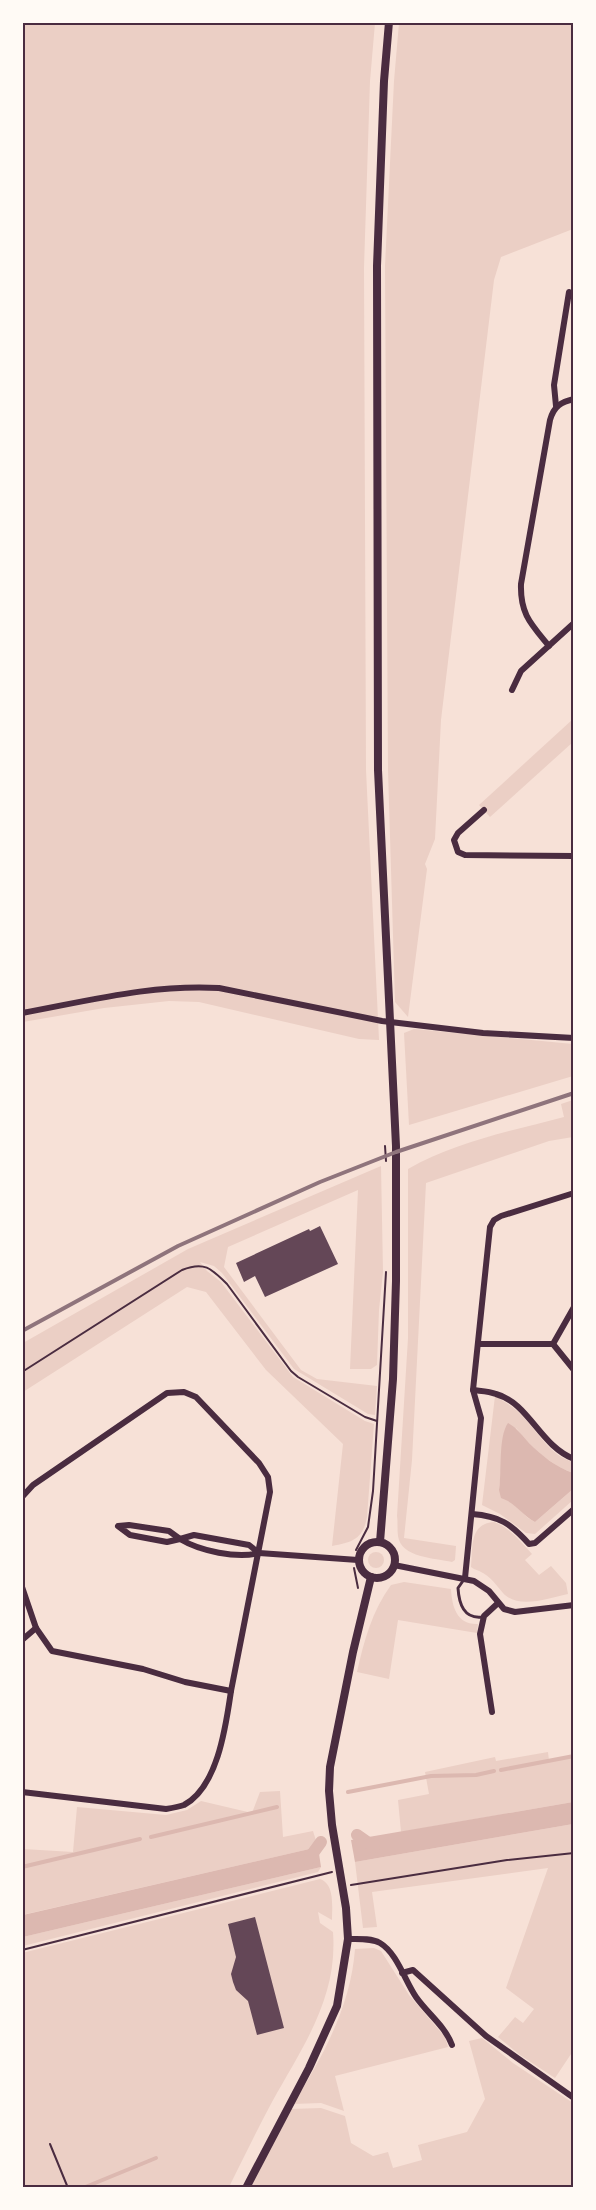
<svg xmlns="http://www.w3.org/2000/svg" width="596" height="2210" font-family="'Public Sans',sans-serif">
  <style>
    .green { fill: #ebcfc5 }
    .water { fill: #dcb8b0 }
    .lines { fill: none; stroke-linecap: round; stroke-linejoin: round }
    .stream { stroke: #dcb8b0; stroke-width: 4 }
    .canal { stroke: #dcb8b0; stroke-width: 12 }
    .building { fill: #644757 }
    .path { stroke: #4a2c40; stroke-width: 2 }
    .service { stroke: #4a2c40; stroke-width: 3 }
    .minor { stroke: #4a2c40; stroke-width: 6 }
    .tertiary { stroke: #4a2c40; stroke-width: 8 }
    .rail { stroke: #8f747c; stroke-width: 4 }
    .neatline { fill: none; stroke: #4a2c40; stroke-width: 2 }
  </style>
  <rect width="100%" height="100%" fill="#f7e1d7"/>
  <g class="green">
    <path d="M23,23H375L370,81L364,268L366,770L379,1040L359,1039L199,1002L169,1001L104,1008L23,1022Z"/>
    <path d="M399,23H574L573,229L501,257L494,280L441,720L435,839L425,864L427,869L408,1017L395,1002L388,770L385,266L394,81Z"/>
    <path d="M573,719V742L490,817L479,805Z"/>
    <path d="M414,1029L573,1044V1076L409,1125L404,1033Z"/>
    <path d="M573,1100V1137L549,1141L426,1183L412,1460L404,1538L456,1546L455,1560L452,1562C435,1558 401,1558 398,1536C397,1529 398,1522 397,1516L408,1338V1169C455,1142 511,1131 564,1117L561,1104Z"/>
    <path d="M381,1166L383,1272L379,1310L377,1365L371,1369H350L358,1190L228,1247L224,1267L301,1370L317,1379L377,1386L375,1415L368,1414L294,1369L222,1273L214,1266L200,1262L207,1271L221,1282L293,1377L365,1421L374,1424L367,1517C363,1539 353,1542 332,1546L343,1444L266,1370L206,1292L187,1287L23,1392V1343L188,1249Z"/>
    <path d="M495,1396C507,1403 517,1409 525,1419C541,1436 550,1455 573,1462V1473C550,1465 531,1447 516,1428L502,1461L499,1490L528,1518L535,1522L573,1489V1500L535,1534L526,1533L500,1514L482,1505Z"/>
    <path d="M494,1522C509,1527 521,1542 532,1554L525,1560L539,1575L551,1566L566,1583L568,1594C549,1598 518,1610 503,1593C493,1581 489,1574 474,1569L471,1567C473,1547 469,1524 494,1522Z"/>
    <circle cx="376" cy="1560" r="8"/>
    <path d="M404,1582L451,1589C452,1607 457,1625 478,1624L477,1633L398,1620L389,1679L357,1672C364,1641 372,1611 391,1585Z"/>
    <path d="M548,1752L549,1761L573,1757V1802L401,1832L398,1800L429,1794L425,1772L495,1757L496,1761Z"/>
    <path d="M280,1791L283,1837L313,1831L318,1847L22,1915L23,1849L73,1852L77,1807L166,1815L187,1810L201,1801L252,1813L260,1792Z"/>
    <path d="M573,1824V2051L555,2078L520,2055L498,2037L515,2017L523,2023L534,2009L506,1988L548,1868L372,1892L377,1927L363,1928L355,1862Z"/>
    <path d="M321,1867L318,1872L23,1946V1937Z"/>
    <path d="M320,1879C335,1884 332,1907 332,1920L318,1912L320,1923L333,1932C338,1998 303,2046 272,2102C257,2130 243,2159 229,2187H23L22,1953Z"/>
    <path d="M374,1948L381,1951L409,1995L445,2037L448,2047L335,2076L344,2111L321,2103L293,2104C323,2057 351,2005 355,1949Z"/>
    <path d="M482,2038L513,2063L573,2103V2187L250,2188L290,2109L321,2108L345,2116L351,2143L373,2156L388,2152L393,2168L422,2160L418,2145L467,2132L485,2099L469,2041Z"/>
  </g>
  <g class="water">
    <path d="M508,1423C517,1428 522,1435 529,1443C542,1456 556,1467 573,1473V1489L535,1522C522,1515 516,1503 501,1498L499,1490C502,1472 498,1437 508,1423Z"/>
    <path d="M573,1802V1824L355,1862L351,1840Z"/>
    <path d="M318,1847L321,1867L23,1937V1915Z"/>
  </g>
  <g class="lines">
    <g class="stream">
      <path d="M501,1770L574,1756"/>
      <path d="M348,1792L431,1776L476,1775L494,1771"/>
      <path d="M151,1837L277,1807"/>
      <path d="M22,1867L140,1839"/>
      <path d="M83,2188L156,2158"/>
    </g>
    <g class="canal">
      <path d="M357,1835L374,1847"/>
      <path d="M308,1860L321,1842"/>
    </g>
  </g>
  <g class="building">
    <path d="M320,1226L338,1264L265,1297L255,1276L244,1282L236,1263L309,1229L310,1231Z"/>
    <path d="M255,1917L284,2028L257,2035L248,2001L236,1990L233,1982L231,1974L236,1957L228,1924Z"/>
  </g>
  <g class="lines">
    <g class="path">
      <path d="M385,1146L386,1161"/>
      <path d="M22,1372L182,1270C204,1261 211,1268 227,1284L291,1371L298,1377L365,1417L377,1421"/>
      <path d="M356,1550L368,1527L373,1491L386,1272"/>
      <path d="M354,1568L358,1588"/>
      <path d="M351,1885L507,1860L574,1853"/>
      <path d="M22,1950L332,1872"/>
      <path d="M50,2144L68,2188"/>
    </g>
    <path class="service" d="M465,1578L458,1588C459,1604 464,1619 482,1617"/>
    <g class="minor">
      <path d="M556,406L554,385L569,292"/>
      <path d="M549,646C531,624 520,614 521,584L550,420C554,406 561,402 574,399"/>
      <path d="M512,690L521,671L574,623"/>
      <path d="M484,810L458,833L454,840L458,852L465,855L574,856"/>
      <path d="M22,1013C88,1001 152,984 219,988L382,1021L483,1033L574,1038"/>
      <path d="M478,1344H553"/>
      <path d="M553,1344L574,1307"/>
      <path d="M553,1344L574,1370"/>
      <path d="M473,1390C480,1391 489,1391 496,1394C529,1403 540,1446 574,1459"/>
      <path d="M22,1497L33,1485L167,1393L184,1392L196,1397L259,1463L268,1477L270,1492L231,1691L185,1682L143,1669L52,1651L36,1628L22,1587"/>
      <path d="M472,1514C500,1516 511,1524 529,1544L535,1543L574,1509"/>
      <path d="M129,1525L169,1531L180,1539L167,1542L130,1535L118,1526Z"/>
      <path d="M194,1535L249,1545L259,1553C237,1559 200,1551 180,1539Z"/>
      <path d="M259,1553L358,1560"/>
      <path d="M394,1565L474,1581L489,1591L504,1609L515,1612L574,1605"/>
      <path d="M465,1578L481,1418L473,1390L490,1227L494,1220L501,1216L574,1193"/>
      <path d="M22,1640L36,1628"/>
      <path d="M492,1712L480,1634L484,1616L497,1604"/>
      <path d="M22,1792L166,1809C172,1808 178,1807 184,1805C218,1787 226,1725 231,1691"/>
      <path d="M348,1939C358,1939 371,1938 380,1943C397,1953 405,1981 416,1997C428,2014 445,2026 452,2045"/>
      <path d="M402,1973L413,1970L486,2036L574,2098"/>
    </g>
    <g class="tertiary">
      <circle cx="377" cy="1560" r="18"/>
      <path d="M380,1542L393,1379L396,1281V1146L378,770L377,266L384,81L389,22"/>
      <path d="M246,2188L309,2068L337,2006L348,1939L346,1908L332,1825L329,1791L330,1767L353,1652L371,1577"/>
    </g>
    <path class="rail" d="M22,1331L178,1246L320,1182L396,1152L574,1093"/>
  </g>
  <rect width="596" height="2210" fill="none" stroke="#fffaf5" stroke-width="48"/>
  <rect x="24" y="24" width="548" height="2162" class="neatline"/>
</svg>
